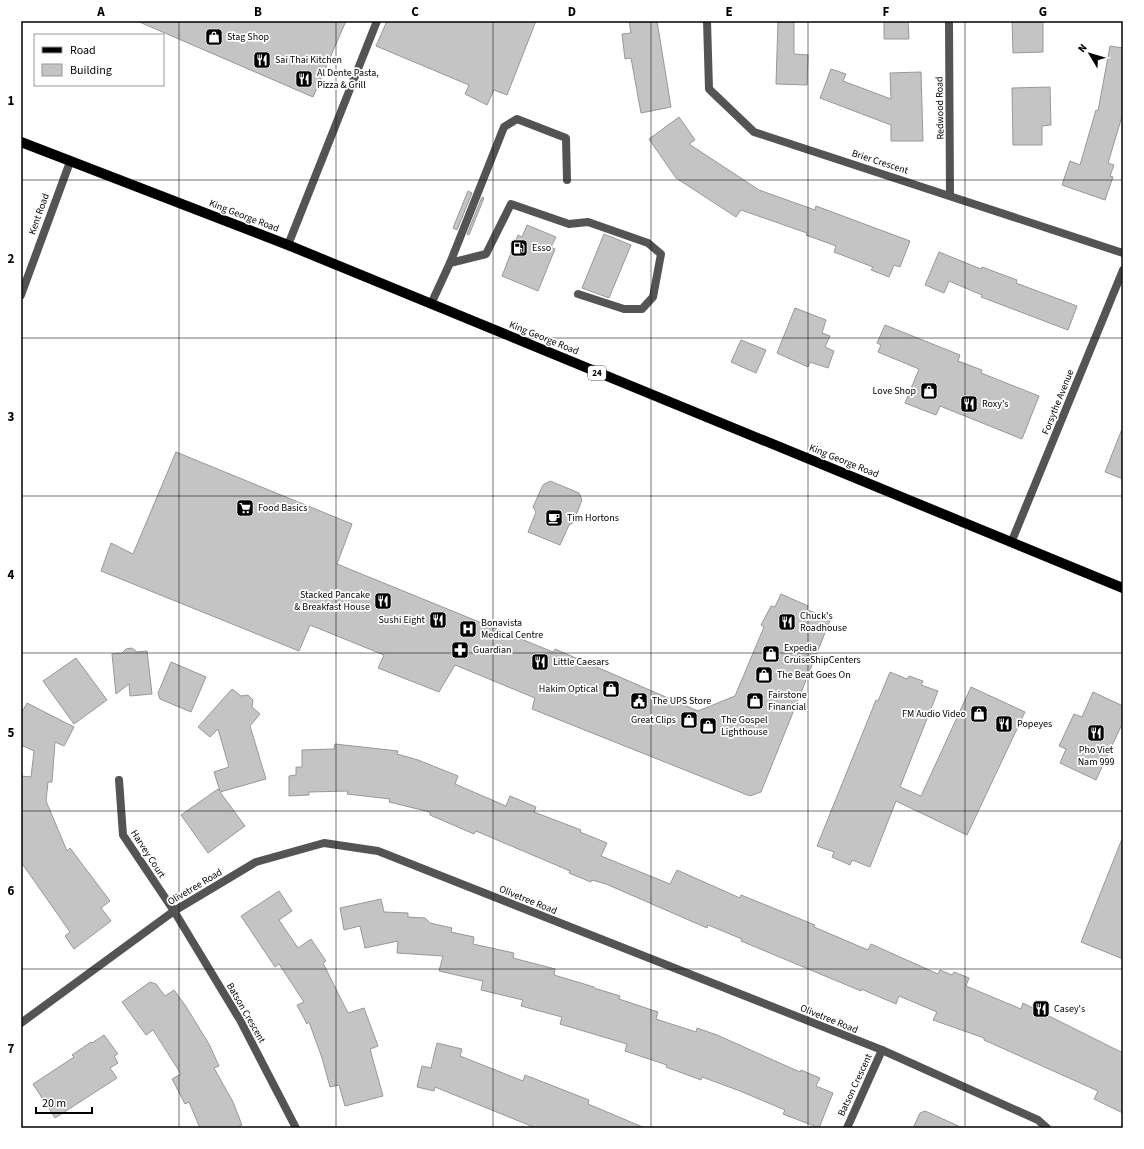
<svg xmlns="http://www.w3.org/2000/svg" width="1144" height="1149" font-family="'Source Sans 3',sans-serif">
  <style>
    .building { fill: #c4c4c4; stroke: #989898 }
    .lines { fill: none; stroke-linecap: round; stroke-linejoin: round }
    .service { stroke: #545454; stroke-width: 8 }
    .minor { stroke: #545454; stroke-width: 8 }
    .primary { stroke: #000; stroke-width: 10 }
    .grid { fill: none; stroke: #000; stroke-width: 1; stroke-opacity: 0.55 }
    .labels { text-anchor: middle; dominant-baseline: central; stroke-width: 3.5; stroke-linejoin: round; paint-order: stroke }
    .shield { fill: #fff; stroke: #4c4c4c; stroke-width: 1 }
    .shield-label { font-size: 9px; font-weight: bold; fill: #000 }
    .poi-label { font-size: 10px; fill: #000; stroke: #fff; text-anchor: start }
    .street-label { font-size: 10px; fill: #000; stroke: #fff }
    .neatline { fill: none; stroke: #000; stroke-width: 1.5 }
    .grid-label { font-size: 13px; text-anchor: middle; font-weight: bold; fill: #000 }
  </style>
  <rect width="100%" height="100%" fill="#fff"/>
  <g class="building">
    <path d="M137,21H346L313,97Z"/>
    <path d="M387,21H536L507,95L494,90L487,105L465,94L469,85L376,46Z"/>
    <path d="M629,21H657L671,107L641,113L631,58L625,59L622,34L631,33Z"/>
    <path d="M778,21H794V54L808,55L807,85L776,84Z"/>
    <path d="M884,21H908L909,39H884Z"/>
    <path d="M1012,21H1043V52L1013,53Z"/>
    <path d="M1110,46L1123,48V113L1108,163L1114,165L1110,176L1113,177L1105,200L1062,185L1070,161L1080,165L1096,110L1098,111Z"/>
    <path d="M831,69L846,74L843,81L891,99L890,73L921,72L923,141H891V125L820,98Z"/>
    <path d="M1050,87L1051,125L1042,126V145H1013L1012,88Z"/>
    <path d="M679,117L695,140L689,144L759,190L815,210L816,206L910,241L900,267L894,265L889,277L871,270L873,267L834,252L836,246L806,235L807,233L741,210L736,217L676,178L649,139Z"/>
    <path d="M468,191L472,193L457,230L453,228Z"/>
    <path d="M482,197L484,198L469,235L467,234Z"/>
    <path d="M527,225L556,237L551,247L555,249L538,291L502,276L518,235L522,237Z"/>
    <path d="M604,234L631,245L609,298L582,288Z"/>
    <path d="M939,252L981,269L982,267L1017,280L1016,283L1077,306L1068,330L981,297L982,295L949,281L944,293L925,285Z"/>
    <path d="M795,308L826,320L822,333L830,336L825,347L834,351L828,368L810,362L808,367L777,353Z"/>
    <path d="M885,325L960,355L958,361L982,370L981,373L1039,396L1022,439L940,406L936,415L905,403L919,369L878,352L881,345L877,343Z"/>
    <path d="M741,340L766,350L756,373L731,362Z"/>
    <path d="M1122,429L1123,430V479L1105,472Z"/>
    <path d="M176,452L352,524L337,564L553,652L555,649L698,711L735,696L764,627L761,625L771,606L775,607L781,594L808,606L807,610L831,618L761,792L750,796L532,709L535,698L455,665L439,692L378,668L384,655L310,625L299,651L101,571L111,543L133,554Z"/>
    <path d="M550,481L579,493L582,500L573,523L569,525L560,545L528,532L536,512L533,507L543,485Z"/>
    <path d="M132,648L137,652L147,651L152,694L130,696L129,684L116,694L112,654L122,653L126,649Z"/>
    <path d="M76,658L107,700L74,724L43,681Z"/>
    <path d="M171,662L206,677L191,712L160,699L158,693Z"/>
    <path d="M890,672L907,679L909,676L923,681L921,685L938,691L900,787L921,796L971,687L1025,712L967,835L896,801L870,867L852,860L850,865L832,857L834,852L817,846L876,700L878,701Z"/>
    <path d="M232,689L241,696L248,695L253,700L252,707L260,714L250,726L266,779L220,792L245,826L208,853L181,815L218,789L220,791L214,772L229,767L218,729L210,737L198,727Z"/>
    <path d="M1093,692L1123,706V722L1096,780L1060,763L1066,749L1059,746L1074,714L1082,717Z"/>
    <path d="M27,703L74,727L64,746L55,742L52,782H48L46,801L67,851L70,848L110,901L101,908L111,921L74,949L65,936L70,932L21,862V776L31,777L34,751L21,745V714Z"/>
    <path d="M335,744L398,751L397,754L418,760L458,776L455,784L506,806L510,796L536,807L534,812L581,830L580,832L607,843L601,856L670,884L677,870L740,898L741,895L815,925L814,927L868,950L871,944L938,974L940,970L952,975L954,972L969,978L966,986L1021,1009L1023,1003L1123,1053V1113L1094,1099L1098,1091L984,1040V1038L933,1020L937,1012L899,996L896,1004L861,989V991L741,941L742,939L708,925L707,928L606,884L592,880L591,882L569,873L570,871L476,831L474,834L430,815V812L389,802L390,799L347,794L348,791L309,792V795L289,796V776L296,775V767H302V750L334,749Z"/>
    <path d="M1122,839H1123V959L1081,942Z"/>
    <path d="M279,891L292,911L279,920L298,948L311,939L326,961L323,963L348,1013L364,1008L378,1046L370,1049L383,1096L345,1106L339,1085L330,1087L322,1058L309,1022L307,1024L297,1005L304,1002L279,964L275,967L241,916Z"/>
    <path d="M381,899L384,912L408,913V917L425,918L430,923L452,928L451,932L474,937L473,944L514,953L513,958L555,969L554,975L594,987V988L620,996L619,999L658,1012L656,1019L696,1032L697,1028L717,1035L800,1072L801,1070L820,1078L816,1086L833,1093L819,1128L783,1114L785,1110L740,1091L702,1077L701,1080L666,1067L667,1065L625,1051L627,1044L560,1024L562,1017L521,1006L523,1000L481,990L483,981L439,971L443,956L397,953L398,941L365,948L360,926L344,930L340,908Z"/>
    <path d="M150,982L156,984L165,996L174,990L185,1005L209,1044L219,1066L214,1068L233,1102L242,1125L234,1128H200L189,1102L185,1104L172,1079L181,1074L153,1030L146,1035L122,1002Z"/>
    <path d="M104,1035L118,1054L114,1056L118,1063L110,1068L117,1078L55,1118L33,1084L74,1057L72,1055L91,1042L92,1043Z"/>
    <path d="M437,1043L462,1049L460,1056L523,1081L525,1075L589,1100L588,1104L645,1128H536L435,1087L434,1091L417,1087L422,1066L431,1068Z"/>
    <path d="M925,1111L963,1128H913L920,1113Z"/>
  </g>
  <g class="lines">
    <g class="service">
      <path d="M450,263L504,127L517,119L566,138L567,180"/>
      <path d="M431,304L450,263L486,254L511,204L569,224L588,222L648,243L661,254L653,297L642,309H624L578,294"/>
    </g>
    <g class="minor">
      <path d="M707,21L709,89L754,132L1123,253"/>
      <path d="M949,21L950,195"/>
      <path d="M288,245L377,21"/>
      <path d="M21,295L70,162"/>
      <path d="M1011,543L1123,270"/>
      <path d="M119,780L123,835L174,911L240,1020L296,1128"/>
      <path d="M21,1023L174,911L256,862L324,843L378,851L882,1050L1038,1120L1047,1128"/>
      <path d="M847,1128L882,1050"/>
    </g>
    <path class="primary" d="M21,142L288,245L1123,588"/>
  </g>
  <path class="grid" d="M179,21V1128M336,21V1128M493,21V1128M651,21V1128M808,21V1128M965,21V1128M21,180H1123M21,338H1123M21,496H1123M21,653H1123M21,811H1123M21,969H1123"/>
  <defs>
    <symbol id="shop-square" viewBox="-11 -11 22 22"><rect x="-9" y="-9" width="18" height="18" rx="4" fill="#000" stroke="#fff"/><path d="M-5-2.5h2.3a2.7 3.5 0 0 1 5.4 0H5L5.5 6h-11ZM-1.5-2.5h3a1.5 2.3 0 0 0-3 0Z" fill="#fff"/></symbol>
    <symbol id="restaurant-square" viewBox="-11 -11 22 22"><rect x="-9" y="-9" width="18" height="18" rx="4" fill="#000" stroke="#fff"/><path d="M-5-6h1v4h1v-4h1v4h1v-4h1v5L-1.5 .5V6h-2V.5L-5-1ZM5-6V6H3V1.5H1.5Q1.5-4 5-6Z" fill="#fff"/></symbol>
    <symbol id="fuel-square" viewBox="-11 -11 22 22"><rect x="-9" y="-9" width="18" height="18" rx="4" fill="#000" stroke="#fff"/><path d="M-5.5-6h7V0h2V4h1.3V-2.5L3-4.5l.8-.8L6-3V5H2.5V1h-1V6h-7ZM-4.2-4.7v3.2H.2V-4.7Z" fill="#fff"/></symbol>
    <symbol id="supermarket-square" viewBox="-11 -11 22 22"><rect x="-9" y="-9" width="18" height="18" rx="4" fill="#000" stroke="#fff"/><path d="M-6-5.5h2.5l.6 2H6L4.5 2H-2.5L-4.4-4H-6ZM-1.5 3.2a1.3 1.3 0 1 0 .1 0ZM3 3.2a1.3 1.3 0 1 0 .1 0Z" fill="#fff"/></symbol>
    <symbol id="cafe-square" viewBox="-11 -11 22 22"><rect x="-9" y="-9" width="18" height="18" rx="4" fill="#000" stroke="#fff"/><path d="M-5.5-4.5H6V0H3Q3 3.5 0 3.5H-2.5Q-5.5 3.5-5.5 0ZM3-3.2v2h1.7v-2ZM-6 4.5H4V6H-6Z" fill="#fff"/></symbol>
    <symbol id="hospital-square" viewBox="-11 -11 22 22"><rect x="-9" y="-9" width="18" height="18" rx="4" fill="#000" stroke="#fff"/><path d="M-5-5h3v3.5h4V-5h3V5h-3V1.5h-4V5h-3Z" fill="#fff"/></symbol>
    <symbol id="pharmacy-square" viewBox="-11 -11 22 22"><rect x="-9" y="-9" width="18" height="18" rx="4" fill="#000" stroke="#fff"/><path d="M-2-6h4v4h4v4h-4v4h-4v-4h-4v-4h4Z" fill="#fff"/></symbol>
    <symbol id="civic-square" viewBox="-11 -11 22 22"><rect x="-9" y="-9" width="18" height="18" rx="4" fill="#000" stroke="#fff"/><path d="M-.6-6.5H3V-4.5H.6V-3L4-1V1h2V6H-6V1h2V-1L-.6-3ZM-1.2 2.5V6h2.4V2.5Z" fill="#fff"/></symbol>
  </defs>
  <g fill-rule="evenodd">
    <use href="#shop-square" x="204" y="27" width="20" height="20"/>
    <use href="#restaurant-square" x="252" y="50" width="20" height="20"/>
    <use href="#restaurant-square" x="294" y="69" width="20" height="20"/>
    <use href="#fuel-square" x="509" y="238" width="20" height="20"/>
    <use href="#shop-square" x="919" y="381" width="20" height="20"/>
    <use href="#restaurant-square" x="959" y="394" width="20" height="20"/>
    <use href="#supermarket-square" x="235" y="498" width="20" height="20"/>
    <use href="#cafe-square" x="544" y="508" width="20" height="20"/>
    <use href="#restaurant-square" x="373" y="591" width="20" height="20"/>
    <use href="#restaurant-square" x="428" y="610" width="20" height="20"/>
    <use href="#restaurant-square" x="777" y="612" width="20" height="20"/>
    <use href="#hospital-square" x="458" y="619" width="20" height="20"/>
    <use href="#pharmacy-square" x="450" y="640" width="20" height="20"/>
    <use href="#shop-square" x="761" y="644" width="20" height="20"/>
    <use href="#restaurant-square" x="530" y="652" width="20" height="20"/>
    <use href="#shop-square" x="754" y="665" width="20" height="20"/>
    <use href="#shop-square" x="601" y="679" width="20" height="20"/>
    <use href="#civic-square" x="629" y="691" width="20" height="20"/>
    <use href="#shop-square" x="745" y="691" width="20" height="20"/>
    <use href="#shop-square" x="969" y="704" width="20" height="20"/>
    <use href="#shop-square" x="679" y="710" width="20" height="20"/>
    <use href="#restaurant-square" x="994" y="714" width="20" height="20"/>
    <use href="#shop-square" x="698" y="716" width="20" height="20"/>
    <use href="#restaurant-square" x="1086" y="723" width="20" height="20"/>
    <use href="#restaurant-square" x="1031" y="999" width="20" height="20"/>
  </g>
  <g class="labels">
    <rect class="shield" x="588" y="366" width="18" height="14" rx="3"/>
    <g class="shield-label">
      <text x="597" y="373">24</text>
    </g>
    <g class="poi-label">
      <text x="227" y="37">Stag Shop</text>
      <text x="275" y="60">Sai Thai Kitchen</text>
      <text x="317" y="73">Al Dente Pasta,<tspan x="317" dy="12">Pizza &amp; Grill</tspan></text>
      <text x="532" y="248">Esso</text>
      <text x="916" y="391" text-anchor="end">Love Shop</text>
      <text x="982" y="404">Roxy's</text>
      <text x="258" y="508">Food Basics</text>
      <text x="567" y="518">Tim Hortons</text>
      <text x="370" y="595" text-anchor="end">Stacked Pancake<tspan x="370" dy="12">&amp; Breakfast House</tspan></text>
      <text x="800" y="616">Chuck's<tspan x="800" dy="12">Roadhouse</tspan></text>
      <text x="425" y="620" text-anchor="end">Sushi Eight</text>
      <text x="481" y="623">Bonavista<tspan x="481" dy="12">Medical Centre</tspan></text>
      <text x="784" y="648">Expedia<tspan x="784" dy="12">CruiseShipCenters</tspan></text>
      <text x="473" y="650">Guardian</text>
      <text x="553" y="662">Little Caesars</text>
      <text x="777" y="675">The Beat Goes On</text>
      <text x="598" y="689" text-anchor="end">Hakim Optical</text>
      <text x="768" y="695">Fairstone<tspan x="768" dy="12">Financial</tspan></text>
      <text x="652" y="701">The UPS Store</text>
      <text x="966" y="714" text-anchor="end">FM Audio Video</text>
      <text x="676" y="720" text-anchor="end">Great Clips</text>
      <text x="721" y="720">The Gospel<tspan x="721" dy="12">Lighthouse</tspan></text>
      <text x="1017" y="724">Popeyes</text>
      <text x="1096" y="750" text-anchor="middle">Pho Viet<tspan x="1096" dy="12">Nam 999</tspan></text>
      <text x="1054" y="1009">Casey's</text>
    </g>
    <g class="street-label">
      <text transform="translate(940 108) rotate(-91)">Redwood Road</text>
      <text transform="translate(880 162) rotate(18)">Brier Crescent</text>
      <text transform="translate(39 214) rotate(-70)">Kent Road</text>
      <text transform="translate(244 216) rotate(21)">King George Road</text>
      <text transform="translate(544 338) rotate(22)">King George Road</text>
      <text transform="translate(1058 402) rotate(-68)">Forsythe Avenue</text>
      <text transform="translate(844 461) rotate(22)">King George Road</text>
      <text transform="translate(148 854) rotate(57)">Harvey Court</text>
      <text transform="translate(195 887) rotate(-31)">Olivetree Road</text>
      <text transform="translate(528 900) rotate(22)">Olivetree Road</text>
      <text transform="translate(246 1013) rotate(60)">Batson Crescent</text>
      <text transform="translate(829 1019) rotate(22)">Olivetree Road</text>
      <text transform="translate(855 1085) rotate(-65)">Batson Crescent</text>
    </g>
  </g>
  <rect width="1144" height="1149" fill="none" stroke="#ffffff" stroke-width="44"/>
  <rect x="34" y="34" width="130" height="52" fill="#ffffff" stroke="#999999"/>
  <rect x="42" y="47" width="20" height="6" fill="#000000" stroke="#999999"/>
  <text x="70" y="54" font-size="12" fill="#000000">Road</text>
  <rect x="42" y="64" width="20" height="12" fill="#c4c4c4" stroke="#999999"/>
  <text x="70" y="74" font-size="12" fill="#000000">Building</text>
  <g transform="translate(1090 54) rotate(308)" stroke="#ffffff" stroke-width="3" paint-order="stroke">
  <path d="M0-3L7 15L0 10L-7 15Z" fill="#000000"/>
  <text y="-6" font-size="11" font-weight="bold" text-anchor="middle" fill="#000000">N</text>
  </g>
  <path d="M36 1107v6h56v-6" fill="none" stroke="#000000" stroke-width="2"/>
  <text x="42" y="1107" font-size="12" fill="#000000" stroke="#ffffff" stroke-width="3" paint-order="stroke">20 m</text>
  <rect x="22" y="22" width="1100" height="1105" class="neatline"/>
  <g class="grid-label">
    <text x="101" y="16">A</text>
    <text x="258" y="16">B</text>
    <text x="415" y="16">C</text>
    <text x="572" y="16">D</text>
    <text x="729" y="16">E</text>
    <text x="886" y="16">F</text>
    <text x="1043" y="16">G</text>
    <text x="11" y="105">1</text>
    <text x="11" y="263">2</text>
    <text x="11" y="421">3</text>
    <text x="11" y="579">4</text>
    <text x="11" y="737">5</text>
    <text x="11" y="895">6</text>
    <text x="11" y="1053">7</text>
  </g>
</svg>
